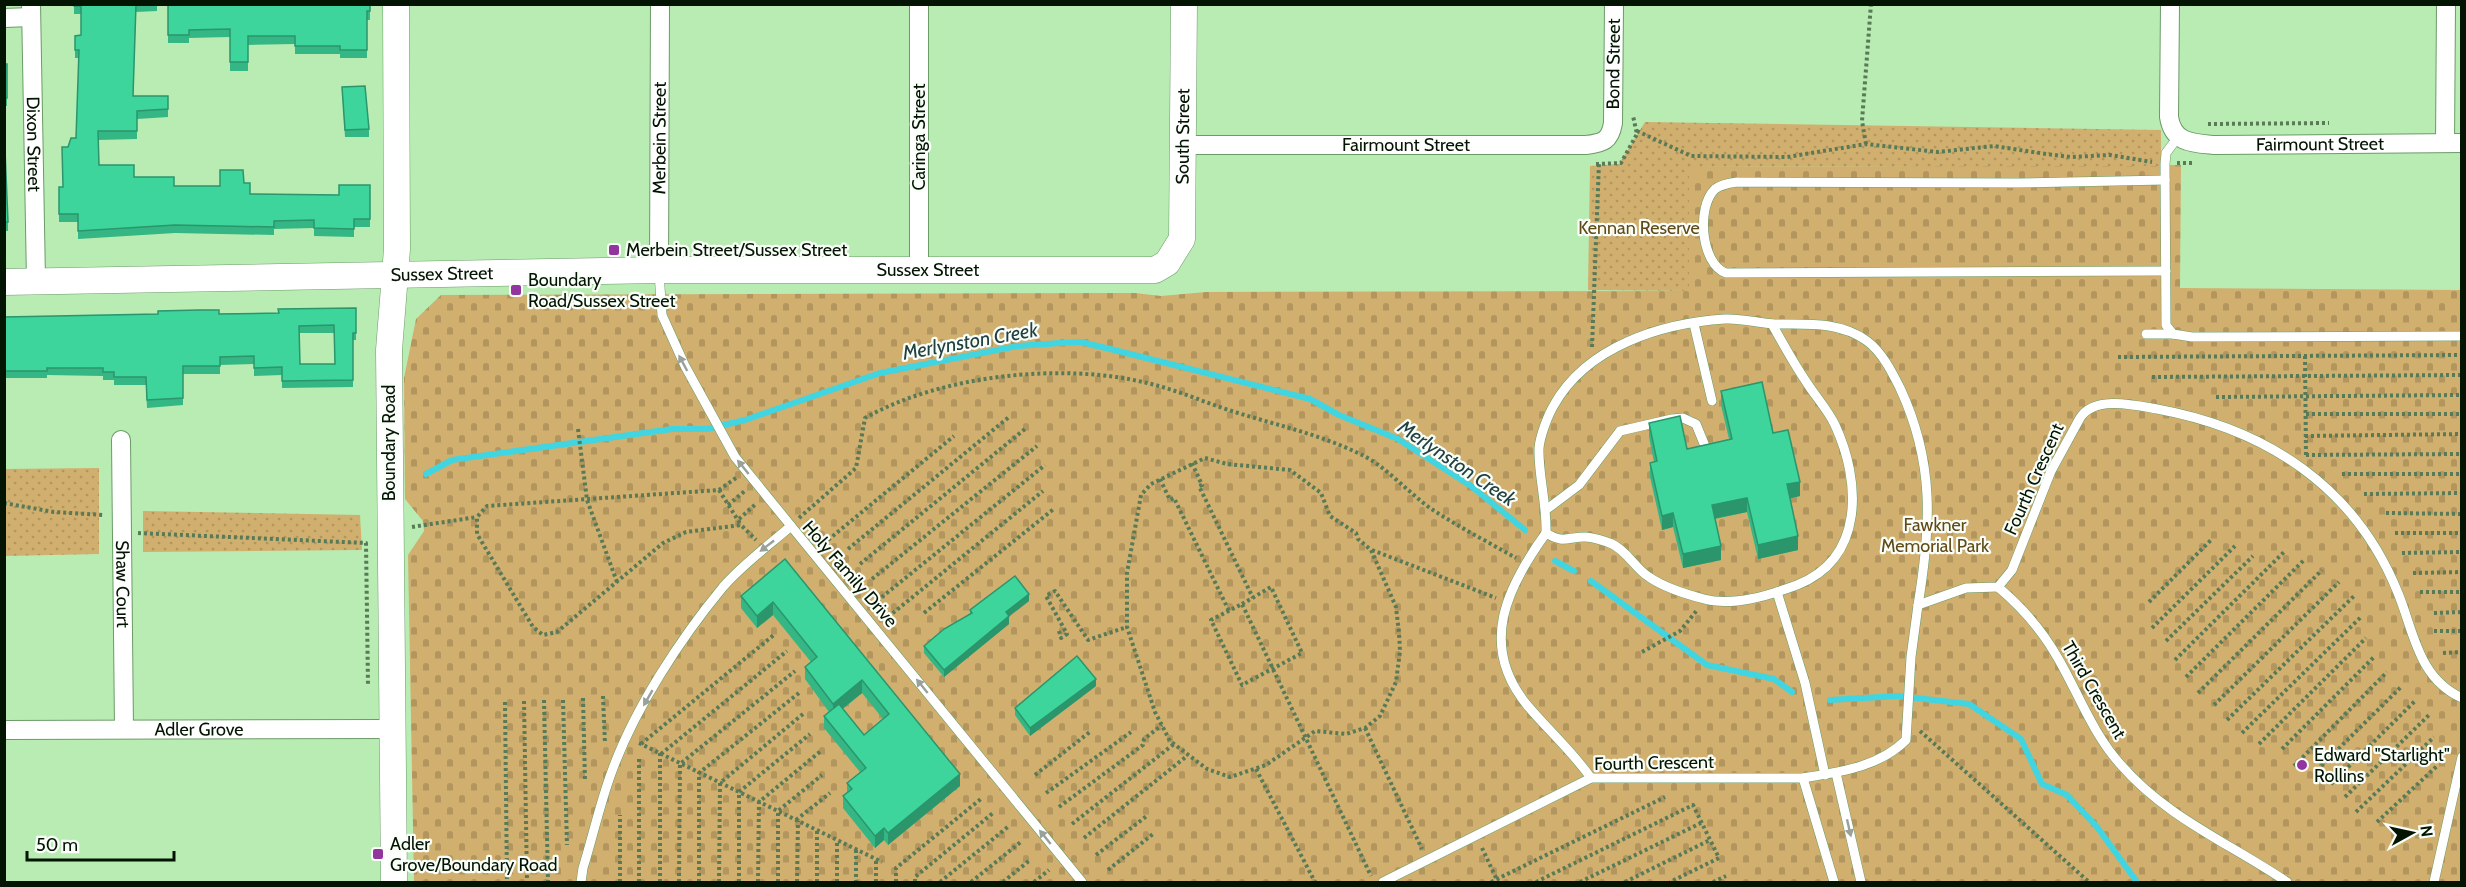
<svg xmlns="http://www.w3.org/2000/svg" width="2466" height="887" font-family="Cabin,sans-serif">
  <style>
    .cemetery { fill: url(#cemetery-stones) }
    .park { fill: url(#park-dots) }
    .lines { fill: none; stroke-linecap: round; stroke-linejoin: round }
    .stream { stroke: #40d5e0; stroke-width: 6 }
    .lane-casing { stroke: #6b9c67; stroke-width: 10 }
    .street-casing { stroke: #6b9c67; stroke-width: 20 }
    .secondary-casing { stroke: #6b9c67; stroke-width: 27 }
    .path { stroke: #597a56; stroke-width: 4; stroke-dasharray: 3 3; stroke-linecap: butt }
    .lane { stroke: #fff; stroke-width: 9 }
    .street { stroke: #fff; stroke-width: 18 }
    .secondary { stroke: #fff; stroke-width: 26 }
    .wall { fill: #34b785; fill-rule: evenodd }
    .shaded-wall { fill: #2b956c }
    .building { fill: #3dd59b; stroke: #2b956c; stroke-width: 1.5; fill-rule: evenodd }
    .oneway { fill: #9aa19a }
    .poi-dot { fill: #92359f; stroke: #f9fef9; stroke-width: 2 }
    .labels { text-anchor: middle; dominant-baseline: central; stroke-width: 4.5; stroke-linejoin: round; paint-order: stroke }
    .street-label { font-size: 18px; fill: #031402; stroke: #f9fef9 }
    .park-label { font-size: 18px; fill: #614a18; stroke: #f9fef9 }
    .poi-label { font-size: 18px; fill: #031402; stroke: #f9fef9; text-anchor: start }
    .water-label { font-size: 20px; font-style: italic; fill: #214042; stroke: #f9fef9 }
  </style>
  <defs>
    <pattern id="cemetery-stones" width="16" height="16" patternUnits="userSpaceOnUse" patternTransform="scale(1.5)"><rect width="16" height="16" fill="#d1af6f"/><path d="M2 7V4a2 2 0 0 1 4 0v3zM10 15v-3a2 2 0 0 1 4 0v3z" fill="#b2965e"/></pattern>
    <pattern id="park-dots" width="8" height="8" patternUnits="userSpaceOnUse" patternTransform="scale(1.5)"><rect width="8" height="8" fill="#d1af6f"/><path d="M2 2h.1M6 6h.1" fill="none" stroke="#b2965e" stroke-width="1.8" stroke-linecap="round"/></pattern>
  </defs>
  <rect width="100%" height="100%" fill="#b8ecb3"/>
  <path class="cemetery" d="M2181,165L2180,288L2461,290V882H414L408,555L424,531L423,521L405,499L404,378L416,319L441,295L1135,293L1161,296L1206,292L1689,291L1688,167Z"/>
  <g class="park">
    <path d="M1645,122L2161,130V166L1689,167V291L1588,290L1590,166L1619,164Z"/>
    <path d="M99,468V554L5,556V469Z"/>
    <path d="M143,511L360,515L362,550L143,552Z"/>
  </g>
  <g class="lines">
    <g class="stream">
      <path d="M426,474L452,460L672,429H707L745,420L880,373L1018,346L1060,343L1081,342L1110,349L1310,399L1339,415L1398,439L1471,486L1525,530"/>
      <path d="M1555,561L1574,571"/>
      <path d="M1591,581L1707,665L1774,679L1792,692"/>
      <path d="M1830,700L1898,696L1969,704L2021,739L2042,784L2067,795L2097,827L2137,882"/>
    </g>
    <defs>
      <g id="lane">
        <path d="M2178,137L2166,153L2165,164L2166,325L2173,334L2192,337L2462,336"/>
        <path d="M2165,180L2020,183L1737,182C1730,183 1721,184 1715,189C1696,207 1701,264 1726,273L2166,271"/>
        <path d="M659,273L662,315L685,366L735,457L791,526"/>
        <path d="M1694,324L1712,401"/>
        <path d="M2146,334H2173"/>
        <path d="M1547,509L1579,485L1620,431L1672,419L1683,418L1696,424L1707,451"/>
        <path d="M1546,533C1547,504 1538,474 1539,448C1540,436 1548,415 1554,405C1587,346 1662,323 1725,319C1741,318 1758,323 1775,324C1805,324 1840,321 1867,341C1882,352 1892,372 1900,388C1935,463 1931,527 1918,605"/>
        <path d="M1998,587C2023,608 2043,631 2059,660C2079,695 2093,734 2121,765C2167,818 2231,844 2287,882"/>
        <path d="M1777,592L1805,683L1825,775"/>
        <path d="M1836,773L1861,882"/>
        <path d="M1591,778C1572,751 1548,730 1527,705C1478,645 1507,587 1546,533C1564,544 1567,537 1585,537C1592,537 1605,541 1612,544C1626,550 1636,569 1649,577C1665,588 1685,594 1704,599C1733,607 1770,595 1797,585C1865,558 1861,481 1835,425C1828,410 1816,397 1807,383C1794,364 1783,344 1772,324"/>
        <path d="M1803,778L1834,882"/>
        <path d="M581,882L583,868C593,836 600,803 612,771C635,708 680,639 723,587C743,564 768,546 791,526L1082,882"/>
        <path d="M1383,882L1591,778H1803C1840,772 1879,767 1906,740L1911,657L1918,605L1966,588L1998,587L2012,570L2051,471L2080,418C2094,395 2135,405 2157,409C2266,429 2355,486 2398,593C2414,632 2418,678 2462,698"/>
        <path d="M2434,882L2462,757"/>
      </g>
      <g id="street">
        <path id="s1" d="M31,4L36,281"/>
        <path id="s2" d="M2170,4L2169,117C2173,143 2192,143 2214,145L2462,143"/>
        <path d="M4,18L31,17"/>
        <path d="M2445,143L2446,4"/>
        <path id="s3" d="M1184,145H1586C1603,143 1610,141 1613,123L1614,4"/>
        <path d="M919,269V4"/>
        <path id="s4" d="M659,270L660,4"/>
        <path id="s5" d="M121,440L124,729"/>
        <path id="s6" d="M4,730L392,729"/>
      </g>
      <g id="secondary">
        <path id="s7" d="M4,282L659,270H1155L1167,263L1182,239L1184,4"/>
        <path d="M394,882L389,350L397,249L396,4"/>
      </g>
    </defs>
    <use href="#lane" class="lane-casing"/>
    <use href="#street" class="street-casing"/>
    <use href="#secondary" class="secondary-casing"/>
    <g class="path">
      <path d="M2208,124L2329,123"/>
      <path d="M1637,131L1691,156L1787,157L1866,144L1938,152L1994,146L2046,154L2071,157L2110,155L2152,162"/>
      <path d="M1866,144L1862,121L1871,4"/>
      <path d="M2177,163H2194"/>
      <path d="M1596,164L1621,163L1637,134L1633,116"/>
      <path d="M1592,347L1599,162"/>
      <path d="M2305,356L2306,456"/>
      <path d="M2118,357L2462,355"/>
      <path d="M2152,377L2462,375"/>
      <path d="M2216,397L2462,395"/>
      <path d="M2306,414H2462"/>
      <path d="M578,429L587,500L617,582"/>
      <path d="M2305,436L2462,434"/>
      <path d="M2306,455L2462,454"/>
      <path d="M1205,458L1227,464L1290,470L1321,493L1330,516L1356,533L1358,539L1371,550L1396,607L1399,633L1400,651L1396,682L1380,716L1365,728L1346,734L1315,731L1266,765L1230,777L1207,769L1170,741L1155,712L1127,627V573L1141,495L1151,484Z"/>
      <path d="M1192,463L1202,485L1199,486L1253,598"/>
      <path d="M2342,474H2462"/>
      <path d="M736,478L719,490L487,506L477,517V534L533,627L543,635L557,632L663,543L686,532L741,525L756,540"/>
      <path d="M1160,479L1170,500L1174,498L1229,611"/>
      <path d="M719,490L741,525"/>
      <path d="M2364,494L2462,493"/>
      <path d="M4,503L54,512L104,515"/>
      <path d="M728,505L746,490"/>
      <path d="M2386,513L2462,514"/>
      <path d="M799,518L856,468L865,418C941,375 1063,362 1147,383C1178,390 1208,404 1238,413C1280,426 1322,435 1362,455C1384,465 1409,493 1430,508C1457,526 1488,542 1516,558"/>
      <path d="M739,519L756,504"/>
      <path d="M412,527L477,517"/>
      <path d="M138,533L366,543L368,685"/>
      <path d="M2395,533H2462"/>
      <path d="M828,540L954,436"/>
      <path d="M848,549L1009,417"/>
      <path d="M1372,550L1496,598"/>
      <path d="M2402,553L2462,552"/>
      <path d="M860,564L1025,429"/>
      <path d="M2413,573L2462,572"/>
      <path d="M872,579L1037,446"/>
      <path d="M2420,592H2462"/>
      <path d="M877,601L1045,465"/>
      <path d="M2149,602L2211,540"/>
      <path d="M1242,604L1271,587L1302,653L1242,685L1211,620L1242,604C1285,694 1328,785 1371,876"/>
      <path d="M924,613L1055,508"/>
      <path d="M2434,613L2462,612"/>
      <path d="M888,617L1043,491"/>
      <path d="M2152,628L2235,546"/>
      <path d="M1059,631L1061,638L1067,634L1046,596L1055,591L1088,640L1127,627"/>
      <path d="M2434,631H2462"/>
      <path d="M2166,641L2253,556"/>
      <path d="M1642,652L1680,631L1698,609"/>
      <path d="M2443,653L2462,652"/>
      <path d="M2175,660L2285,551"/>
      <path d="M2186,677L2305,559"/>
      <path d="M2198,693L2322,570"/>
      <path d="M603,696L605,744"/>
      <path d="M583,698L585,781"/>
      <path d="M544,700L548,882"/>
      <path d="M563,700L567,845"/>
      <path d="M524,701L527,882"/>
      <path d="M505,702L507,882"/>
      <path d="M2214,705L2339,582"/>
      <path d="M2227,720L2354,596"/>
      <path d="M1365,728L1422,849"/>
      <path d="M1920,731L2089,882"/>
      <path d="M2242,733L2361,617"/>
      <path d="M639,743L882,862"/>
      <path d="M641,744L775,634"/>
      <path d="M2259,744L2366,638"/>
      <path d="M2282,749L2375,656"/>
      <path d="M661,754L787,651"/>
      <path d="M2294,766L2387,672"/>
      <path d="M1256,769L1315,882"/>
      <path d="M2317,770L2402,686"/>
      <path d="M1035,775L1091,731"/>
      <path d="M2331,784L2416,700"/>
      <path d="M1046,793L1131,732"/>
      <path d="M2345,797L2429,715"/>
      <path d="M1059,807L1143,745L1144,739L1162,725"/>
      <path d="M2356,812L2434,737"/>
      <path d="M796,820L830,793"/>
      <path d="M2377,822L2437,766"/>
      <path d="M1072,824L1174,744"/>
      <path d="M1084,838L1187,756"/>
      <path d="M1482,848L1498,882"/>
      <path d="M856,850V882"/>
      <path d="M1096,855L1148,815"/>
      <path d="M1108,870L1153,834"/>
      <path d="M620,882V815"/>
      <path d="M639,882V758"/>
      <path d="M660,882V753"/>
      <path d="M679,882L680,764L795,671"/>
      <path d="M699,882V773L799,693"/>
      <path d="M719,882L720,783L803,714"/>
      <path d="M739,882V792L810,734"/>
      <path d="M758,882L759,802L822,750"/>
      <path d="M778,882V811L822,775"/>
      <path d="M797,882L798,821"/>
      <path d="M817,882V831"/>
      <path d="M837,882V840"/>
      <path d="M876,882V859"/>
      <path d="M896,882V868L982,798"/>
      <path d="M915,882V877L993,813"/>
      <path d="M940,882L1009,826"/>
      <path d="M971,882L1022,841"/>
      <path d="M1003,882L1030,860"/>
      <path d="M1034,882L1049,870"/>
      <path d="M1491,882L1665,797"/>
      <path d="M1536,882L1693,805L1719,858L1670,882"/>
      <path d="M1580,882L1701,823"/>
      <path d="M1625,882L1710,840"/>
      <path d="M1713,882L1726,876"/>
    </g>
    <use href="#lane" class="lane"/>
    <use href="#street" class="street"/>
    <use href="#secondary" class="secondary"/>
  </g>
  <g class="wall">
    <path d="M74,4H157V11L136,12L133,96H168V117L137,119V139L98,140L99,165L134,177L174,186H220L244,183L250,194L339,195L370,185V227H354V237L314,236V228L274,229V235L175,233L78,239V222H59V196L63,187L68,147L76,138L79,58H75V36L81,35V14H74Z"/>
    <path d="M168,4H370V20H367V58H340V54H295V44L248,45V71H230V37L189,38V43H168Z"/>
    <rect x="4" y="64" width="3" height="42"/>
    <path d="M342,87L369,129V137H345Z"/>
    <path d="M4,150L8,222V231H4Z"/>
    <path d="M356,308V340H353V387L282,388V375L254,376V364L220,365V374H183V405L147,408L146,385H114V380H103V376L47,375V378H4V317L279,313ZM299,333H334L335,364H300Z"/>
    <path d="M1721,391L1773,433L1800,496L1790,498L1798,550L1758,559L1747,512L1715,519L1721,560L1683,568L1673,527L1662,530L1650,477V463L1654,462L1649,437V423L1687,449L1729,439L1721,405Z"/>
    <path d="M785,559L960,786L888,845L884,840L875,848L843,808V796L847,793V783L860,772L824,728V716L829,712L805,679V667L811,662L773,615L757,628L741,608V596ZM862,693L883,719L864,735L843,709Z"/>
    <path d="M1029,601L1009,616V624L944,677L924,653V646L970,615V610Z"/>
    <path d="M1096,686L1030,736L1015,715V708Z"/>
  </g>
  <g class="shaded-wall">
    <path d="M1800,482V496L1787,499V484Z"/>
    <path d="M1747,498V512L1712,519V505Z"/>
    <path d="M1673,513V527L1662,530V516Z"/>
    <path d="M1798,536V550L1758,559V545Z"/>
    <path d="M1721,546V560L1683,568V554Z"/>
    <path d="M1029,594V601L1006,619V612Z"/>
    <path d="M773,602V615L757,628V616Z"/>
    <path d="M1009,616V624L944,677V670Z"/>
    <path d="M1096,679V686L1030,736V728Z"/>
    <path d="M862,680V693L833,716V704Z"/>
    <path d="M960,774V786L888,845V833Z"/>
    <path d="M884,828V840L875,848V836Z"/>
  </g>
  <g class="building">
    <path d="M74,4H136L133,96H168V109L137,111V131H98L99,165H134V177H174V186H220V170H243L244,183H250V194L339,195V185H370V219H354V229L314,228V220L274,221V227L175,225L78,231V214H59V187H63L62,147H68L71,138H76L79,50H75V36L81,35V6H74Z"/>
    <path d="M168,4H370V11H367V50H340V46H295V36H248V62H230V29L189,30V35H168Z"/>
    <rect x="4" y="64" width="3" height="34"/>
    <path d="M365,86L369,129L345,130L342,87Z"/>
    <path d="M4,150H5L8,222H4Z"/>
    <path d="M356,308V333H353V380L282,381V367L254,368V356L220,357V366H183V398L147,400L146,377H114V372H103V368H47V371H4V317L158,314V311L199,310H219V314L279,313L278,309ZM334,325L335,364H300L299,326Z"/>
    <path d="M1762,382L1773,433L1788,430L1800,482L1787,484L1798,536L1758,545L1747,498L1712,505L1721,546L1683,554L1673,513L1662,516L1650,463L1657,461L1649,423L1680,416L1687,449L1732,439L1721,391Z"/>
    <path d="M785,559L960,774L888,833L884,828L875,836L843,796L852,789L847,783L866,768L824,716L839,704L864,735L889,714L862,680L833,704L805,667L817,657L773,602L757,616L741,596Z"/>
    <path d="M1015,576L1029,594L1006,612L1009,616L944,670L924,646L944,629L972,613L970,610Z"/>
    <path d="M1077,656L1096,679L1030,728L1015,708Z"/>
  </g>
  <defs><path id="oneway-solid" d="M-6-.8H1V-3.2L6.5 0L1 3.2V.8H-6Z" transform="scale(1.5)"/></defs>
  <g class="oneway">
    <use href="#oneway-solid" transform="translate(683 363) rotate(-118)"/>
    <use href="#oneway-solid" transform="translate(743 467) rotate(-129)"/>
    <use href="#oneway-solid" transform="translate(767 546) rotate(142)"/>
    <use href="#oneway-solid" transform="translate(922 686) rotate(-129)"/>
    <use href="#oneway-solid" transform="translate(648 698) rotate(120)"/>
    <use href="#oneway-solid" transform="translate(1849 828) rotate(77)"/>
    <use href="#oneway-solid" transform="translate(1045 837) rotate(-129)"/>
  </g>
  <g class="poi-dot">
    <rect x="608" y="244" width="12" height="12" rx="3"/>
    <rect x="510" y="284" width="12" height="12" rx="3"/>
    <circle cx="2302" cy="765" r="6"/>
    <rect x="372" y="848" width="12" height="12" rx="3"/>
  </g>
  <g class="labels">
    <g class="street-label">
      <text stroke="none"><textPath href="#s3" startOffset="500">Bond Street</textPath></text>
      <text stroke="none"><textPath href="#s7" startOffset="1296">South Street</textPath></text>
      <text stroke="none"><textPath href="#s4" startOffset="132">Merbein Street</textPath></text>
      <text transform="translate(919 137) rotate(-90)">Caringa Street</text>
      <text stroke="none"><textPath href="#s1" startOffset="140">Dixon Street</textPath></text>
      <text stroke="none"><textPath href="#s2" startOffset="278">Fairmount Street</textPath></text>
      <text stroke="none"><textPath href="#s3" startOffset="222">Fairmount Street</textPath></text>
      <text stroke="none"><textPath href="#s7" startOffset="924">Sussex Street</textPath></text>
      <text stroke="none"><textPath href="#s7" startOffset="438">Sussex Street</textPath></text>
      <text transform="translate(389 443) rotate(-90)">Boundary Road</text>
      <text transform="translate(2034 479) rotate(-66)">Fourth Crescent</text>
      <text transform="translate(850 574) rotate(49)">Holy Family Drive</text>
      <text stroke="none"><textPath href="#s5" startOffset="144">Shaw Court</textPath></text>
      <text transform="translate(2094 690) rotate(60)">Third Crescent</text>
      <text stroke="none"><textPath href="#s6" startOffset="195">Adler Grove</textPath></text>
      <text transform="translate(1654 763) rotate(-1)">Fourth Crescent</text>
    </g>
    <g class="park-label">
      <text x="1639" y="228">Kennan Reserve</text>
      <text x="1935" y="525">Fawkner<tspan x="1935" dy="21">Memorial Park</tspan></text>
    </g>
    <g class="poi-label">
      <text x="626" y="250">Merbein Street/Sussex Street</text>
      <text x="528" y="280">Boundary<tspan x="528" dy="21">Road/Sussex Street</tspan></text>
      <text x="2314" y="755">Edward "Starlight"<tspan x="2314" dy="21">Rollins</tspan></text>
      <text x="390" y="844">Adler<tspan x="390" dy="21">Grove/Boundary Road</tspan></text>
    </g>
    <g class="water-label">
      <text transform="translate(970 341) rotate(-10)">Merlynston Creek</text>
      <text transform="translate(1457 463) rotate(34)">Merlynston Creek</text>
    </g>
  </g>
  <rect width="2466" height="887" fill="none" stroke="#031402" stroke-width="12"/>
  <g transform="translate(2412 833) rotate(82)" stroke="#f9fef9" stroke-width="4.5" paint-order="stroke">
  <path d="M0-4.5L10 22L0 15L-10 22Z" fill="#031402"/>
  <text y="-9" font-size="16" font-weight="bold" text-anchor="middle" fill="#031402">N</text>
  </g>
  <path d="M27 851v9h147v-9" fill="none" stroke="#031402" stroke-width="3"/>
  <text x="36" y="851" font-size="18" fill="#031402" stroke="#f9fef9" stroke-width="4.5" paint-order="stroke">50 m</text>
</svg>
